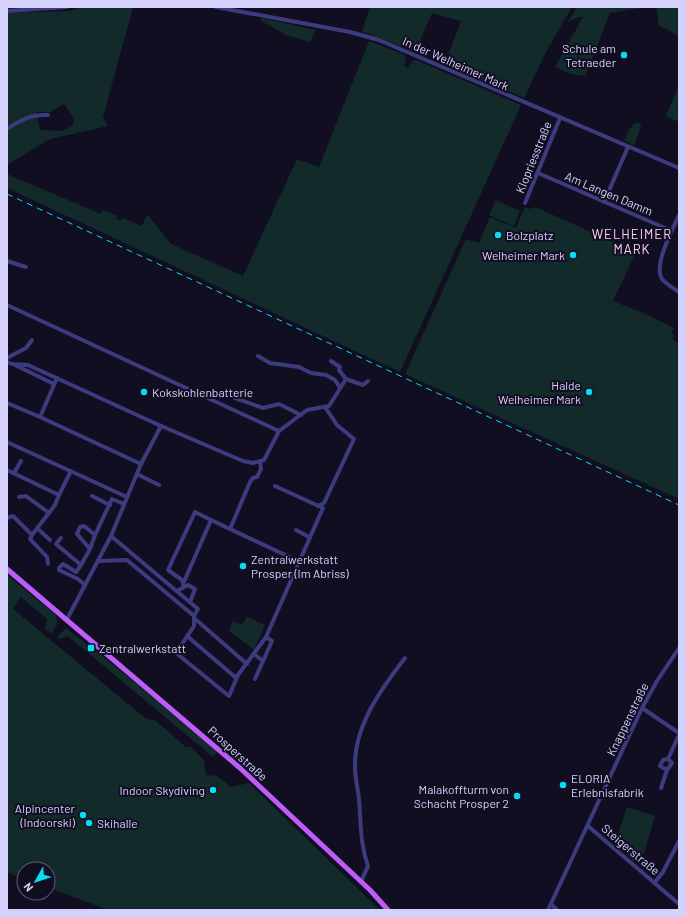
<svg xmlns="http://www.w3.org/2000/svg" width="686" height="917" font-family="Barlow,sans-serif">
  <style>
    .green { fill: #122b2a; fill-rule: evenodd }
    .lines { fill: none; stroke-linecap: round; stroke-linejoin: round }
    .minor { stroke: #3d3b7f; stroke-width: 4 }
    .major { stroke: #bd5cf9; stroke-width: 5 }
    .rail { stroke: #08dcf2; stroke-width: 1; stroke-dasharray: 6 5; stroke-linecap: butt }
    .poi-dot { fill: #08dcf2; stroke: #110e22; stroke-width: 1.5 }
    .labels { text-anchor: middle; dominant-baseline: central; stroke-width: 4; stroke-linejoin: round; paint-order: stroke }
    .poi-label { font-size: 12px; fill: #d5d1fd; stroke: #110e22; text-anchor: end }
    .street-label { font-size: 12px; fill: #d5d1fd; stroke: #110e22 }
    .neighbourhood-label { font-size: 13px; letter-spacing: 1px; fill: #fdd2ee; stroke: #110e22 }
  </style>
  <rect width="100%" height="100%" fill="#110e22"/>
  <g class="green">
    <path d="M84,7H133L103,117L108,126L50,139L7,165V13L69,11ZM64,104L74,118L73,125L62,131L40,130L36,112H50Z"/>
    <path d="M370,7H572L546,52L524,98L445,64L461,21L432,13L415,52L362,31Z"/>
    <path d="M577,7H649L610,13L585,76L571,74L555,67L583,17H578L568,22Z"/>
    <path d="M656,7H679V37L669,30L659,26Z"/>
    <path d="M261,18L316,30L310,42L286,35L260,20Z"/>
    <path d="M369,41L403,54L406,58L404,66L408,68L412,61L416,60L521,105L400,372L7,188V174L101,214L103,210L117,216L116,219L121,221L123,218L142,226L147,214L171,244L243,276L297,159L319,167Z"/>
    <path d="M679,85V122L666,116Z"/>
    <path d="M636,123H640L641,127L634,145L625,141C626,134 630,126 636,123Z"/>
    <path d="M496,200L520,211L514,226L489,215Z"/>
    <path d="M525,207L530,209L535,207L636,252L613,301L643,313L674,328L671,333L675,336L672,338L679,344V499L405,374L466,239L479,243L490,217L516,228Z"/>
    <path d="M7,575L56,615L57,624L52,633L45,630L47,619L21,597L13,609L145,718L156,721L186,747H191L204,760L206,775L217,776L231,787L249,783L380,910H108L48,887V869H24V879L7,872Z"/>
    <path d="M247,617L265,625L254,650L229,631L233,621L242,625Z"/>
    <path d="M66,628L121,671L218,751L213,757L68,636L59,639L57,637Z"/>
    <path d="M627,807L655,816L644,853L636,863L612,842L618,835Z"/>
  </g>
  <g class="lines">
    <g class="minor">
      <path d="M216,7L350,32L379,40L679,168"/>
      <path d="M7,11L67,7"/>
      <path d="M7,129C21,120 31,114 48,115"/>
      <path d="M538,173L672,231"/>
      <path d="M604,202L628,147"/>
      <path d="M525,203L560,118"/>
      <path d="M679,215C673,229 653,265 662,279C666,284 673,288 679,292"/>
      <path d="M7,261L26,267"/>
      <path d="M7,305L279,431L307,410L329,406L346,379L339,370L340,367L331,361"/>
      <path d="M258,356L270,363L299,367L311,373L326,375L335,380L340,388"/>
      <path d="M7,358L26,348L32,340"/>
      <path d="M7,362L12,364L28,365L161,426L141,464L111,536L67,619"/>
      <path d="M15,365L54,384"/>
      <path d="M57,378L40,417L141,464"/>
      <path d="M346,379L363,385L368,381"/>
      <path d="M235,398L263,408L279,404L301,415"/>
      <path d="M7,403L40,417"/>
      <path d="M159,425L243,461L253,463L264,460L279,431"/>
      <path d="M7,442L127,497"/>
      <path d="M7,470L59,495L71,471"/>
      <path d="M14,473L21,461"/>
      <path d="M137,474L159,485"/>
      <path d="M92,496L110,505"/>
      <path d="M19,497L26,496L49,513"/>
      <path d="M318,506L324,503L354,439L337,425L325,407"/>
      <path d="M7,518L13,516L32,535L55,505L59,495"/>
      <path d="M211,520L298,561"/>
      <path d="M37,528L50,540"/>
      <path d="M230,529L250,482L253,478L257,477L261,469L260,461"/>
      <path d="M296,530L309,537"/>
      <path d="M32,535L30,539L47,557L48,564"/>
      <path d="M95,535L112,499L124,504"/>
      <path d="M111,536L198,609L194,616V626L176,653L229,696L238,675"/>
      <path d="M61,538L56,544L81,565L76,572L63,564L59,568V570L78,579L85,585"/>
      <path d="M98,561L127,560L194,616"/>
      <path d="M81,565L90,549L77,534L80,527L84,526L95,535L90,549"/>
      <path d="M183,584L211,520L195,512L168,570L182,580L184,587"/>
      <path d="M177,591L188,585L195,589L190,602"/>
      <path d="M194,618L247,664"/>
      <path d="M187,636L235,677L238,675L266,637L323,508L275,486"/>
      <path d="M254,654L263,661"/>
      <path d="M255,679L272,641L266,637"/>
      <path d="M642,708L679,733"/>
      <path d="M668,759L672,763L667,770L660,766L663,760L668,759L679,735"/>
      <path d="M661,788L667,770"/>
      <path d="M588,826L679,904"/>
      <path d="M361,882L368,866C360,844 361,823 359,800C358,789 355,778 355,767C354,726 381,689 405,658"/>
      <path d="M655,882L663,872L679,841"/>
      <path d="M551,904L557,910"/>
      <path d="M548,910L642,708L657,681L679,648"/>
    </g>
    <path class="major" d="M7,569L240,768L370,890L388,910"/>
    <path class="rail" d="M7,194L679,505"/>
  </g>
  <g class="poi-dot">
    <circle cx="624" cy="55" r="4"/>
    <circle cx="498" cy="235" r="4"/>
    <circle cx="573" cy="255" r="4"/>
    <circle cx="144" cy="392" r="4"/>
    <circle cx="589" cy="392" r="4"/>
    <circle cx="243" cy="566" r="4"/>
    <rect x="87" y="644" width="8" height="8" rx="2"/>
    <circle cx="563" cy="785" r="4"/>
    <circle cx="213" cy="790" r="4"/>
    <circle cx="517" cy="796" r="4"/>
    <circle cx="83" cy="815" r="4"/>
    <circle cx="89" cy="823" r="4"/>
  </g>
  <g class="labels">
    <g class="poi-label">
      <text x="616" y="48">Schule am<tspan x="616" dy="14">Tetraeder</tspan></text>
      <text x="506" y="235" text-anchor="start">Bolzplatz</text>
      <text x="565" y="255">Welheimer Mark</text>
      <text x="581" y="385">Halde<tspan x="581" dy="14">Welheimer Mark</tspan></text>
      <text x="152" y="392" text-anchor="start">Kokskohlenbatterie</text>
      <text x="251" y="559" text-anchor="start">Zentralwerkstatt<tspan x="251" dy="14">Prosper (Im Abriss)</tspan></text>
      <text x="99" y="648" text-anchor="start">Zentralwerkstatt</text>
      <text x="571" y="778" text-anchor="start">ELORIA<tspan x="571" dy="14">Erlebnisfabrik</tspan></text>
      <text x="509" y="789">Malakoffturm von<tspan x="509" dy="14">Schacht Prosper 2</tspan></text>
      <text x="205" y="790">Indoor Skydiving</text>
      <text x="75" y="808">Alpincenter<tspan x="75" dy="14">(Indoorski)</tspan></text>
      <text x="97" y="823" text-anchor="start">Skihalle</text>
    </g>
    <g class="street-label">
      <text transform="translate(456 63) rotate(24)">In der Welheimer Mark</text>
      <text transform="translate(533 157) rotate(-68)">Klopriesstraße</text>
      <text transform="translate(609 193) rotate(23)">Am Langen Damm</text>
      <text transform="translate(627 719) rotate(-64)">Knappenstraße</text>
      <text transform="translate(238 753) rotate(42)">Prosperstraße</text>
      <text transform="translate(631 849) rotate(40)">Steigerstraße</text>
    </g>
    <g class="neighbourhood-label">
      <text x="632" y="234">WELHEIMER<tspan x="632" dy="15">MARK</tspan></text>
    </g>
  </g>
  <rect width="686" height="917" fill="none" stroke="#d5d1fd" stroke-width="16"/>
  <g transform="translate(36 881) rotate(231)"><circle r="19" fill="#110e22" stroke="#5f5c7a"/>
  <path d="M0-3L7 15L0 10L-7 15Z" fill="#08dcf2"/>
  <text y="-6" font-size="11" font-weight="bold" text-anchor="middle" fill="#d5d1fd">N</text>
  </g>
</svg>
